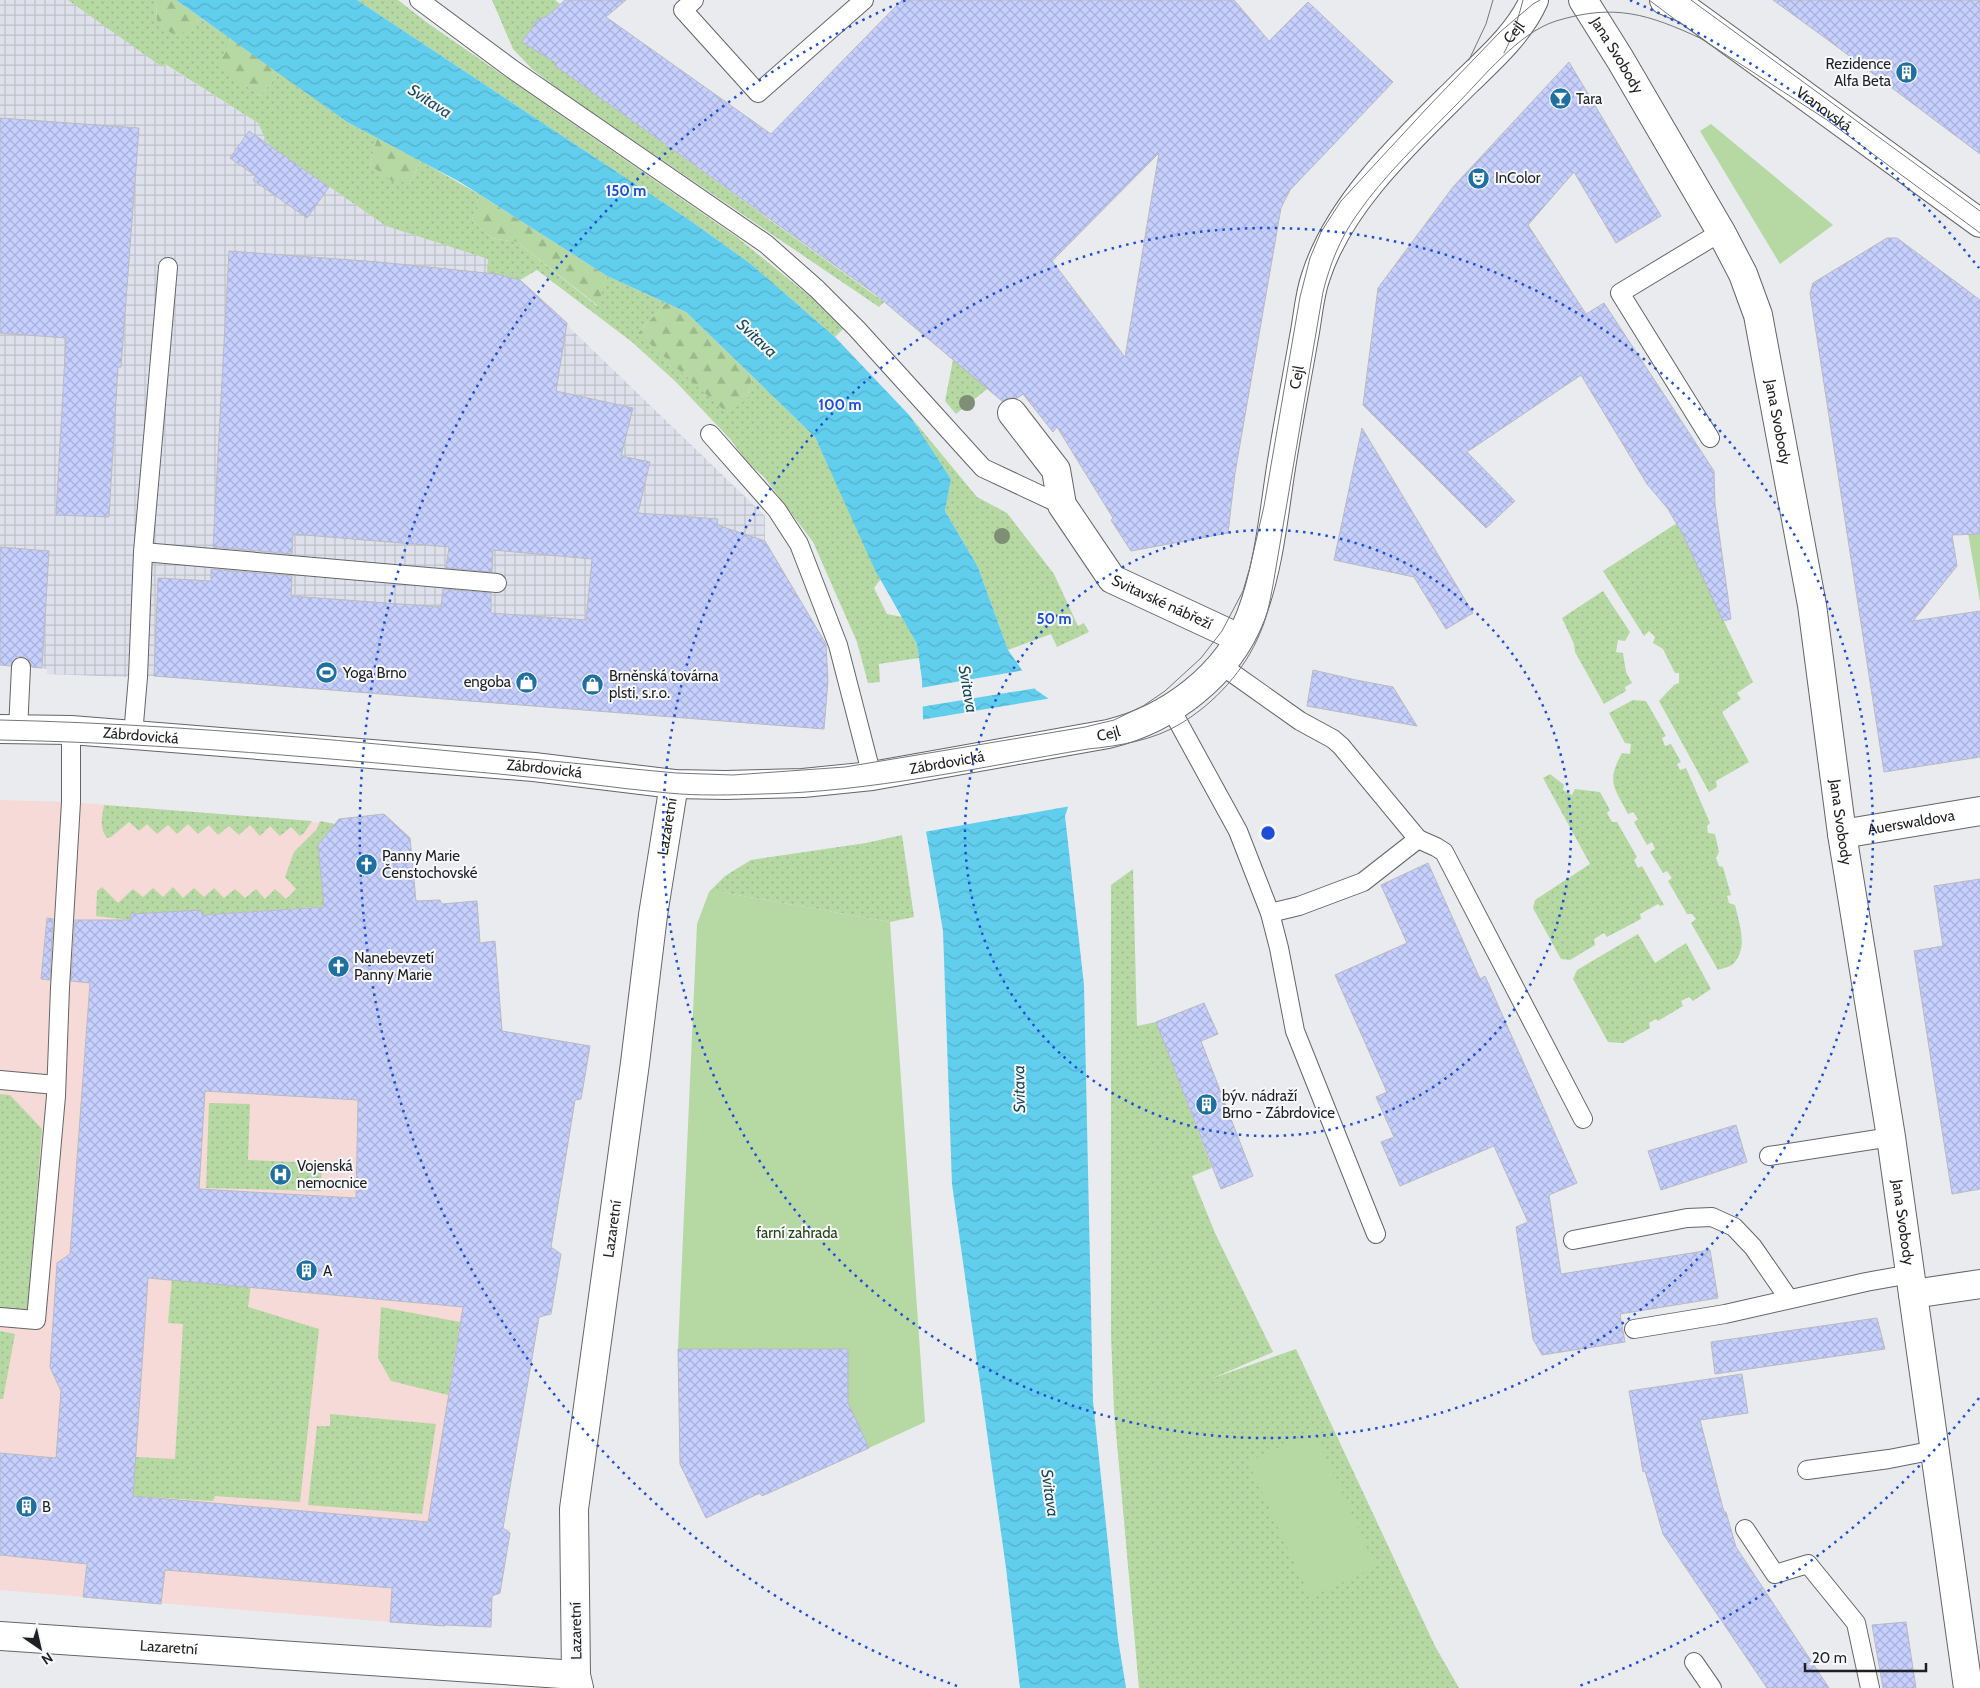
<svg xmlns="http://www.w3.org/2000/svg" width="1980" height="1688" font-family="Cabin,sans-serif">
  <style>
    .industrial { fill: url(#industrial-grid) }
    .medical { fill: #f5dad7 }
    .grass { fill: url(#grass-dots) }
    .forest { fill: url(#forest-firs) }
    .green { fill: #b6d8a3 }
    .water { fill: url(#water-waves) }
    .pier { fill: #eaebef }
    .building { fill: url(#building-cross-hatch); stroke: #babbbf; fill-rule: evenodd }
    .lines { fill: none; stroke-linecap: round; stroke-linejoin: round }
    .service-casing { stroke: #646568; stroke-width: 20 }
    .minor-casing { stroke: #646568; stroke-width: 30 }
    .tertiary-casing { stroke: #646568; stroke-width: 30 }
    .service { stroke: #fff; stroke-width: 18 }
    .minor { stroke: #fff; stroke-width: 28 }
    .tertiary { stroke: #fff; stroke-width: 28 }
    .tram { stroke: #767779; stroke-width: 1 }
    .tree { fill: #7e8f75 }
    .ring { fill: none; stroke: #1d4ed8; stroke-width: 2.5; stroke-dasharray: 2.5 5 }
    .labels { text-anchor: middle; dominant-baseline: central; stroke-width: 4; stroke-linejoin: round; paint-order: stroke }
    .street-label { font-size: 15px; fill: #1f2021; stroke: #f7f8fc }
    .poi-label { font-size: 15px; fill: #1f2021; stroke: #f7f8fc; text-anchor: start }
    .park-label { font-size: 15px; fill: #264312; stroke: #f7f8fc }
    .water-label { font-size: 16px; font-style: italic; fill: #194956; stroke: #f7f8fc }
    .centre { fill: #1d4ed8; stroke: #f7f8fc; stroke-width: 2.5 }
    .ring-label { font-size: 15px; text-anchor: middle; font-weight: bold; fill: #1d4ed8; stroke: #f7f8fc; stroke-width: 4; stroke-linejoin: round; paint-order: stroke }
  </style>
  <defs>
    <pattern id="industrial-grid" width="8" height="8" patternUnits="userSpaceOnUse" patternTransform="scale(1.25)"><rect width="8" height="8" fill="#dee1ec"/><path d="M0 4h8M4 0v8" fill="none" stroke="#bec1ca"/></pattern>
    <pattern id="grass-dots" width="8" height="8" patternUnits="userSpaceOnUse" patternTransform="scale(1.25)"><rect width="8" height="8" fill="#b6d8a3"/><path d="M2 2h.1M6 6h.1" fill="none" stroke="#9cb98c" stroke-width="1.8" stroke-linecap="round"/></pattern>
    <pattern id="forest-firs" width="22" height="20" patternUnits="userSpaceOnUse" patternTransform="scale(1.25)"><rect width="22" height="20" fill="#b6d8a3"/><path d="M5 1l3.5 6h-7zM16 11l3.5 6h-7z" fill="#9cb98c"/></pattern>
    <pattern id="water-waves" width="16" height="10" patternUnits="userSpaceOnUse" patternTransform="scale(1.25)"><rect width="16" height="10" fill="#61ceee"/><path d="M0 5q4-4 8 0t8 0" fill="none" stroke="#54b1cc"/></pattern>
    <pattern id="building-cross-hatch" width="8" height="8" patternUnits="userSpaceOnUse" patternTransform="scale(1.25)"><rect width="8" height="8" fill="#c6cffe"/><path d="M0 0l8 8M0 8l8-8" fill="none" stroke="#aab1d9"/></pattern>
  </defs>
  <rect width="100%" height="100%" fill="#eaebef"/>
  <path class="industrial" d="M0,0H70L162,67L164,64L258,123L267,142L275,149L386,226L489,259L496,274L520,280L765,516V541L826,644L828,681L824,729L204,680L154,676L124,677L47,674V669L0,665Z"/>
  <path class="medical" d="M0,800L71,802L335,824L318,845L322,889L329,898L202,915L201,910L174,913L501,1061L504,1031L589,1046L581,1099L575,1100L551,1249L561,1253L550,1314L540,1315L502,1530L510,1529L500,1593L492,1595L491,1627L390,1622L0,1590Z"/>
  <g class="grass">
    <path d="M68,0H156L157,22L197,24L198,16L231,39L219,66L260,96L279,73L347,122L377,138L370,165L410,183L421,161L480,195L472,220L491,238L517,242L597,306L607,276L666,303L638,333L747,399L752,376L815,437L881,579L874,588L887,614L902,617L917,644L919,658L879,664L880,682L868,683L857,642L813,542L764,477L746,461L731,440L676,382L632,342L537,270L520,280L487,274L488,259L386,226L275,149L267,142L258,123L165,64L162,67Z"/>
    <path d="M357,0H398L429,24L738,238L812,298L843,329L835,337L751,264L688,219Z"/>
    <path d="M492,0H555L560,4L546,17L538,19L522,42L556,63L554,65L884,302L879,307L562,92L532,69L513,49Z"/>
    <path d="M979,334L1023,394L1009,405L992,385L956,414L945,401L953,360Z"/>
    <path d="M910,416L977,497L1007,513L1054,574L1078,626L1084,623L1089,632L1057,647L1051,634L1008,650L978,567L945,511L951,479Z"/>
    <path d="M1677,523L1753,682L1737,693L1741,699L1722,712L1749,762L1716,781L1717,787L1709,792L1659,701L1674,685L1679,683V673H1675L1663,649L1653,643L1655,637L1649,631L1644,636L1603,571Z"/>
    <path d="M1603,591L1630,632L1625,641L1618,640L1616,652L1623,653L1626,672L1632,683L1625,687L1626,691L1604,704L1575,652L1574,644L1562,618Z"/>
    <path d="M1633,700L1646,701L1666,736L1662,738L1665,746L1671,744L1681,762L1677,764L1680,770L1686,768L1710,823L1707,826L1708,833L1715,834L1719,852L1716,858L1719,866L1723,867L1731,895L1727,896L1729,903L1735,905C1739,923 1749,948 1733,964C1730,967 1723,968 1718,970L1691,923L1696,919L1692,914H1687L1668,881L1672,878L1667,871L1663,873L1650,852L1655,849L1652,842L1647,845L1634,822L1638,819L1633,812L1628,814C1614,787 1606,782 1622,753L1630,754L1631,744L1625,743L1609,713Z"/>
    <path d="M1550,774L1564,785L1563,790L1572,795L1575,789L1600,792L1610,810L1607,813L1612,822H1617L1637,857L1634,860L1638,868L1642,866L1664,905L1660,906L1658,904L1640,914L1641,919L1607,937L1604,933L1594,939L1595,945L1570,960L1561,959L1533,908L1535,900L1590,864L1543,778Z"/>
    <path d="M104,805L312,821L304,833L300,836L291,827L280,836L270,826L260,836L250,825L239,835L229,826L218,835L209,825L198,834L188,824L177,834L168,825L157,834L147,824L139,831L129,822L111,837L107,838C99,828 102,817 104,805Z"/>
    <path d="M320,821L335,824L318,845L322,889L329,898V906L202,915L201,910L131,914L130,920L96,916L97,891L102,887L118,903L133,889L143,897L153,888L163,897L173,887L183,898L194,888L204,897L214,888L224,898L235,889L245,898L256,889L265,899L275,889L286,899L296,889L285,877L294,852L317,829Z"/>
    <path d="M902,835L914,917L890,922L721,892H709L725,876L751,860L866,843Z"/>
    <path d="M1133,869L1137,1026L1156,1022L1212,1168L1192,1176L1215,1233L1273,1352L1213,1378L1296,1349L1435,1646L1459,1688H1139L1114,1410L1111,1336V885Z"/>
    <path d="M1638,934L1655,963L1686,943L1711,989L1693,1001L1689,997L1681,1001L1683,1006L1658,1021L1656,1019L1649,1023L1650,1028L1623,1043L1608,1042L1573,979L1577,970Z"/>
    <path d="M0,1094L10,1095L42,1129L27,1315L0,1312Z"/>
    <path d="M209,1103L250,1104L248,1160L322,1163L321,1191L206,1188Z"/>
    <path d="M172,1278L251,1285L248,1307L319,1329L300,1502L215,1496L213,1501L133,1496L135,1457L175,1459L183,1324L168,1323Z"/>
    <path d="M381,1307L460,1322L448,1395L391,1381L378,1358Z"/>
    <path d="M0,1331L15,1334L3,1399H0Z"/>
    <path d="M330,1414L436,1424L422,1514L308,1505L317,1426H330Z"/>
  </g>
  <g class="forest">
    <path d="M156,0H176L198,16L197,24L176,37L157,22Z"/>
    <path d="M231,39L279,73L260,96L218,66Z"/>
    <path d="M377,138L421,161L410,183L392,181L370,165Z"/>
    <path d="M480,195L607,276L598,306L517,242L491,238L472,220Z"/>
    <path d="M666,303L686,312L752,376L747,399L727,413L638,333Z"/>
  </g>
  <g class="green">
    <path d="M1711,124L1833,225L1780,264L1700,131Z"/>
    <path d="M1980,501V602L1963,504Z"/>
    <path d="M709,892H721L890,922L925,1422L869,1448L847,1400L848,1349H678L697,924Z"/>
    <path d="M1314,1431L1376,1567L1310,1597L1248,1462Z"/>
  </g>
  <path class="water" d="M176,0H357L688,219L751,264L835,337L910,416L951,479L945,511L978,567L1008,650L1036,690L1049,699L1061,784L1068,807L1065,816L1084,985L1093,1401L1118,1639L1126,1688H1020L1006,1568L952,1184L943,931L926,831L933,830L921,739L923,720L922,680L917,644L875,570L815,437L686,312L607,276L460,182L347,122Z"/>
  <g class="pier">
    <path d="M1025,670L1037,688L920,707V688Z"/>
    <path d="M1052,698L1063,784L1071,806L924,832L925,829L930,828L918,739L920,720Z"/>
  </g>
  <g class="building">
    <path d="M565,0H626L606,17L771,134L902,0H1234L1269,41L1308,2L1393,82L1290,190L1281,208L1235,473L1228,533L1131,551L1111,520L1113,518L1057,427L1053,432L1023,394L1017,398H1009L1002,401L875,294L554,65L556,63L522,42L538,19L546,17ZM1159,153L1125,357L1052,261Z"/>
    <path d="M1773,0H1980V154L1828,40Z"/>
    <path d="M1569,62L1661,216L1616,243L1574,172L1528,225L1586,314L1604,303L1714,471L1715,504L1731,619L1723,621L1682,533L1668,509L1647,484L1581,375L1467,452L1515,501L1486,528L1363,405L1378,288L1453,187Z"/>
    <path d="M0,118L139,128L121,367H118L109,517L56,515L66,338L0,333Z"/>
    <path d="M249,131L329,187L307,218L253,180L256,176L230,158Z"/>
    <path d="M1887,238H1897L1980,300V534L1952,535L1957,566L1913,621L1980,611V757L1884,772L1810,293L1813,283Z"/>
    <path d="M229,251L379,262L496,274L520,280L567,323L556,391L633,408L621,456L650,462L638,513L718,519L717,525L765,541L826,644L828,681L824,729L154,676L158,578L211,581V569L292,576L291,596L441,607L443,589L491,593V613L586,620L592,559L493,550L492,572L446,568L449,547L293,534L292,554L213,547Z"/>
    <path d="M1362,428L1473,613L1446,629L1414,577L1334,560Z"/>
    <path d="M0,547L49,551L42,668L32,667L30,662L22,656L16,658L11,666L0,665Z"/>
    <path d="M1313,670L1356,680L1393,687L1417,726L1307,706Z"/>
    <path d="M384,814L410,838L416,901L440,900L442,904L477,901L480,943L495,941L502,1031L590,1046L581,1099L575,1100L551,1247L561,1254L551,1314L539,1317L503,1528L510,1533L500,1593L492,1596L491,1627L445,1625V1626L390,1622L392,1588L165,1570L161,1604L83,1597L87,1564L0,1555V1453L56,1458L61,1391L50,1367L57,1263L70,1254L90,983L71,981L75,920H130L131,914L201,910L202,915L324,907L318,845L339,819ZM205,1091L358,1100L356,1198L199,1189ZM148,1278L463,1307L428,1522L133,1496Z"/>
    <path d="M1428,863L1480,979L1485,976L1577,1183L1549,1195L1561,1274L1710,1250L1718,1298L1620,1314L1625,1342L1542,1355L1533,1339L1516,1227L1528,1222L1494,1146L1400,1186L1381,1142L1394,1137L1376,1097L1387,1092L1335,975L1407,943L1381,885Z"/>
    <path d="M1980,879V1189L1952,1194L1914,951L1943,946L1934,886Z"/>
    <path d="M47,918L53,919L50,980L41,979Z"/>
    <path d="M1204,1003L1218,1034L1201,1041L1253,1176L1221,1189L1156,1022Z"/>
    <path d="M1736,1125L1747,1162L1661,1190L1648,1151Z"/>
    <path d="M1877,1318L1885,1349L1715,1374L1711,1342Z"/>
    <path d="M678,1349H848V1402L869,1448L762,1496L760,1493L706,1518L680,1464Z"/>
    <path d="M1742,1374L1748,1413L1700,1420L1724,1512H1726L1736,1547L1829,1688H1767L1663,1534L1645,1471L1643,1472L1629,1391Z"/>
    <path d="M1906,1622L1916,1688H1883L1872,1625Z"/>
  </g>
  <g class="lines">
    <defs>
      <g id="service">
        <path d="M419,0L512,69L766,244L817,289L857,329L983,468L1062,505"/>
        <path d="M694,0L683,10L758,93L864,0"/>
        <path d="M710,434L777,510L799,544L838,645L872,776"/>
        <path d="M1710,438L1620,293L1721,232"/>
        <path d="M143,552L497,583"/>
        <path d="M1221,665L1300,721L1333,739L1341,746L1418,839L1363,882L1299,906L1270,913"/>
        <path d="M1171,709L1238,831L1270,913L1279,948L1295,1031L1376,1234"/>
        <path d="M18,730L21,667"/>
        <path d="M133,735L138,677L143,552L168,267"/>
        <path d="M1418,839L1436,847L1444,852L1583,1119"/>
        <path d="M0,1080L56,1085"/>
        <path d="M1769,1156L1891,1137"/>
        <path d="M1573,1240L1687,1218L1712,1217L1734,1227L1753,1247L1789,1299"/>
        <path d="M0,1317L36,1320L56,1096L60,988L71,802V730"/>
        <path d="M1634,1329L1725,1314L1866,1282L1911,1274"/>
        <path d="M1807,1470L1889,1459L1935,1450"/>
        <path d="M1745,1529L1775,1574L1808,1564L1856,1623L1870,1688"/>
        <path d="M1694,1662L1712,1688"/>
      </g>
      <g id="minor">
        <path id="s1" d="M1583,0L1620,59L1721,232L1743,274L1758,315L1812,605L1842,834L1891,1137L1968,1688"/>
        <path id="s2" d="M1012,413L1056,470L1062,505L1112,579L1239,638"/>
        <path id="s3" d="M1842,834L1980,811"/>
        <path d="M1913,1294L1980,1284"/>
        <path id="s4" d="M0,1636L576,1675"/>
        <path id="s5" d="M579,1688L576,1675L574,1509L635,1063L653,915L674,784"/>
      </g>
      <g id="tertiary">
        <path id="s6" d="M1664,0L1686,9L1980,223"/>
        <path id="s7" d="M0,729L71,730L534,767L674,784L725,785L803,783L872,776L1108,734C1170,719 1228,675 1251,615C1268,570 1273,521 1280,474C1287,428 1296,383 1304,337C1308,317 1309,295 1316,276C1340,201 1411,137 1466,82C1491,58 1520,32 1534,0"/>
      </g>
    </defs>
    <use href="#service" class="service-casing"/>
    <use href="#minor" class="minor-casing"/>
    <use href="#tertiary" class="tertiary-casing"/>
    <use href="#service" class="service"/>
    <use href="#minor" class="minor"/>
    <use href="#tertiary" class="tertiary"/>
    <g class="tram">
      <path d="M1649,0L1681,24"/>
      <path d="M1691,0L1980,211"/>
      <path d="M1697,36L1827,120L1980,233"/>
      <path d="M1504,53C1513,36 1518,19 1523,0"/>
      <path d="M1469,60L1486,24L1493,0"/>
      <path d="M0,720C226,725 451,752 676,773L733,775L845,767L1085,727L1114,720L1143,706L1165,691L1201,658L1222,631L1243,591L1250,567L1264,506L1300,297L1310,258L1321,232L1341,201L1427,108L1500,32L1533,4L1540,0"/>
      <path d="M0,740C166,743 333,759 499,774C556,779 612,788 668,793C699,796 731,795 762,794C871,792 980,767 1088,749C1119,746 1154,740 1180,724C1215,703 1245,670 1260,633C1267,618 1270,601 1273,585L1323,292C1330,264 1340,239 1356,216C1384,175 1421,141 1455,106C1483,78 1518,33 1556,21C1615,3 1648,14 1702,39"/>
    </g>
  </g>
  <g class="tree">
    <circle cx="967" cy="403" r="8"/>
    <circle cx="1002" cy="536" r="8"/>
  </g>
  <g class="ring">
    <circle cx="1268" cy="833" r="303"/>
    <circle cx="1268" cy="833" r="605"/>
    <path d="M1979 1398A908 908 0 0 1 1579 1686M957 1686A908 908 0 0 1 906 0M1630 0A908 908 0 0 1 1979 268"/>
  </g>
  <defs>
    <symbol id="building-disc" viewBox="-11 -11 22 22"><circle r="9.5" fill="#1f70a1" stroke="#f7f8fc"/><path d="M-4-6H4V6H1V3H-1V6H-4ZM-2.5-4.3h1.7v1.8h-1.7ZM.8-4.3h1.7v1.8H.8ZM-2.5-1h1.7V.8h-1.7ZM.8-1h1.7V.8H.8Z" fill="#fff"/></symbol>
    <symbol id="bar-disc" viewBox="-11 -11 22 22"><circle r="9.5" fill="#1f70a1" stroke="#f7f8fc"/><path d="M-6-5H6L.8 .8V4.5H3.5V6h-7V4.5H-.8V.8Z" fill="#fff"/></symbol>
    <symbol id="theatre-disc" viewBox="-11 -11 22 22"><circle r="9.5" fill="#1f70a1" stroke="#f7f8fc"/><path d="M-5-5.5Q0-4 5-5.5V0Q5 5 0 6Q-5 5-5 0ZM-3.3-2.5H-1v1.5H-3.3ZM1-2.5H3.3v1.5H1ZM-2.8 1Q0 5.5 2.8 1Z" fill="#fff"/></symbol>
    <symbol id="stadium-disc" viewBox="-11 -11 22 22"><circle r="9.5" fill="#1f70a1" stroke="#f7f8fc"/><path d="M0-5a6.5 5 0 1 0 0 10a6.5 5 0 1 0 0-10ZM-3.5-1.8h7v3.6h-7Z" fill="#fff"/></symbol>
    <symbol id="shop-disc" viewBox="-11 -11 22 22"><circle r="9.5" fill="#1f70a1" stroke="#f7f8fc"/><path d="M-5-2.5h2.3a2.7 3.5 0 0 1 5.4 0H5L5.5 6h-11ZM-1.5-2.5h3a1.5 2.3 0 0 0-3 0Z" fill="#fff"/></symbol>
    <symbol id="church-disc" viewBox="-11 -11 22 22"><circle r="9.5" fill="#1f70a1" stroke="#f7f8fc"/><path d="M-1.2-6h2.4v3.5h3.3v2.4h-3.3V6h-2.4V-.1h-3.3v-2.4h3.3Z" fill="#fff"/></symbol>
    <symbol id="hospital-disc" viewBox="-11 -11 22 22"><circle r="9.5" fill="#1f70a1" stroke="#f7f8fc"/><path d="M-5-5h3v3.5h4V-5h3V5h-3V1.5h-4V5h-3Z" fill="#fff"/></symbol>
  </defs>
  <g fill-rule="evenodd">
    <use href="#building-disc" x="1894" y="60" width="25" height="25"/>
    <use href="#bar-disc" x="1548" y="86" width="25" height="25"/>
    <use href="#theatre-disc" x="1466" y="166" width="25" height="25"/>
    <use href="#stadium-disc" x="314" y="660" width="25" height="25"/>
    <use href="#shop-disc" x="514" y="670" width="25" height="25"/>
    <use href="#shop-disc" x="580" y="672" width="25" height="25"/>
    <use href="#church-disc" x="354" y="852" width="25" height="25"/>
    <use href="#church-disc" x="326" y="954" width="25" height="25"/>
    <use href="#building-disc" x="1194" y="1092" width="25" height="25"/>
    <use href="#hospital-disc" x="268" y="1162" width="25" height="25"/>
    <use href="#building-disc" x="294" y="1258" width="25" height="25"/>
    <use href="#building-disc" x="14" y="1494" width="25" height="25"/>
  </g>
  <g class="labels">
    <g class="street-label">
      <text stroke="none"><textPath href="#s7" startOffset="1970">Cejl</textPath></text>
      <text stroke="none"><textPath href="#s1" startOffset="65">Jana Svobody</textPath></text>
      <text stroke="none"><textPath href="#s6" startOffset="194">Vranovská</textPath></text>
      <text stroke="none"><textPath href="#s7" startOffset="1550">Cejl</textPath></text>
      <text stroke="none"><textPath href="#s1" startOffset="470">Jana Svobody</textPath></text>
      <text stroke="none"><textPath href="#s2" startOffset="252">Svitavské nábřeží</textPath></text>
      <text stroke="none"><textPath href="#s7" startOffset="1115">Cejl</textPath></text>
      <text stroke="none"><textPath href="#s7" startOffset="141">Zábrdovická</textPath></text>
      <text stroke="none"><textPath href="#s7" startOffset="951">Zábrdovická</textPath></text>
      <text stroke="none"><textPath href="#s7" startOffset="546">Zábrdovická</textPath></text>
      <text stroke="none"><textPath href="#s1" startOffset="875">Jana Svobody</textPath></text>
      <text stroke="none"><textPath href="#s3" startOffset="70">Auerswaldova</textPath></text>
      <text stroke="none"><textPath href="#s5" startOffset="868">Lazaretní</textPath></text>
      <text stroke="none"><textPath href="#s1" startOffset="1280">Jana Svobody</textPath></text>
      <text stroke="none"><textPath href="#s5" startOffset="462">Lazaretní</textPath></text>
      <text transform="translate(576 1631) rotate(-91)">Lazaretní</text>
      <text stroke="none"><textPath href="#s4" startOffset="169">Lazaretní</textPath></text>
    </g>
    <g class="poi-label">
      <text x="1891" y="64" text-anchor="end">Rezidence<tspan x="1891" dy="17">Alfa Beta</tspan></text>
      <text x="1576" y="99">Tara</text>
      <text x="1495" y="178">InColor</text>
      <text x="343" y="673">Yoga Brno</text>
      <text x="609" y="676">Brněnská továrna<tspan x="609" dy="17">plsti, s.r.o.</tspan></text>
      <text x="511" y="682" text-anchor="end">engoba</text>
      <text x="382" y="856">Panny Marie<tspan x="382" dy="17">Čenstochovské</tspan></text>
      <text x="354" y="958">Nanebevzetí<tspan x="354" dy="17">Panny Marie</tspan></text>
      <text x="1222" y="1096">býv. nádraží<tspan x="1222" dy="17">Brno - Zábrdovice</tspan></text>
      <text x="297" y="1166">Vojenská<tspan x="297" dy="17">nemocnice</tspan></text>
      <text x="323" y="1271">A</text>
      <text x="42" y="1507">B</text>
    </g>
    <g class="park-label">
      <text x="797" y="1233">farní zahrada</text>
    </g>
    <g class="water-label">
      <text transform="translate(430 101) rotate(33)">Svitava</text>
      <text transform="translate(757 338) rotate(43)">Svitava</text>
      <text transform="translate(968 689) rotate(80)">Svitava</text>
      <text transform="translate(1019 1089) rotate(-91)">Svitava</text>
      <text transform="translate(1050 1493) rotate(82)">Svitava</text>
    </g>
  </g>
  <circle cx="1268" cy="833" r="8" class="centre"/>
  <g class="ring-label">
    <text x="626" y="196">150 m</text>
    <text x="840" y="410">100 m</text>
    <text x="1054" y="624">50 m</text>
  </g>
  <g transform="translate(40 1648) rotate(146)" stroke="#f7f8fc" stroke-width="4" paint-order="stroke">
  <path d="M0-4L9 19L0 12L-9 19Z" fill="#1f2021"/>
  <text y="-8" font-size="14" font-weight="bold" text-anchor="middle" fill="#1f2021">N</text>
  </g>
  <path d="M1805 1663v8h121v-8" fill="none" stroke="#1f2021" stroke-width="2.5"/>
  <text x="1812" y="1663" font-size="15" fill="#1f2021" stroke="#f7f8fc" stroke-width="4" paint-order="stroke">20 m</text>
</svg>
